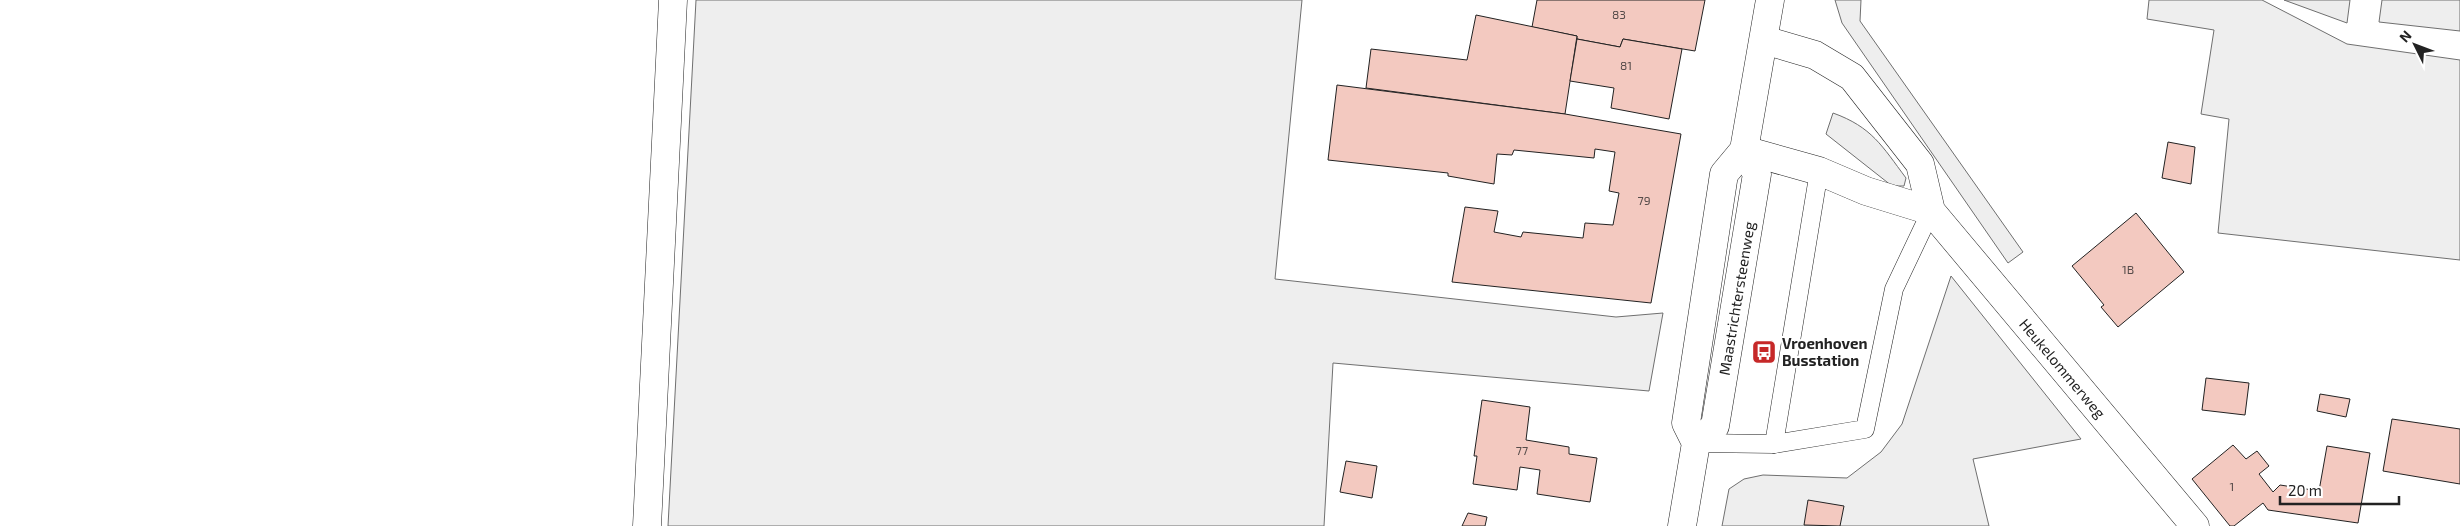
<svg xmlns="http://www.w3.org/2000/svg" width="2460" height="526" font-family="'Exo 2',sans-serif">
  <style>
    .green { fill: #eee; stroke: #6f6f6f }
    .parking { fill: #ededed; stroke: #6f6f6f }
    .building { fill: #f3c9c0; stroke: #222 }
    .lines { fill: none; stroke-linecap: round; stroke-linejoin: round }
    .service-casing { stroke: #222; stroke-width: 19 }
    .minor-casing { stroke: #222; stroke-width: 29 }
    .primary-casing { stroke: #222; stroke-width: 29 }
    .service { stroke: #fff; stroke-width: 18 }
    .minor { stroke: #fff; stroke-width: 28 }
    .primary { stroke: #fff; stroke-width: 28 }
    .labels { text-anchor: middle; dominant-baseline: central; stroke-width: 4; stroke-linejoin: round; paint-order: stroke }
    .number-label { font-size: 12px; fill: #564c4a }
    .street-label { font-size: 15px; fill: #222; stroke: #fff }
    .poi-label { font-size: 15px; font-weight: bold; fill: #222; stroke: #fff; text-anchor: start }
  </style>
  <rect width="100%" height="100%" fill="#fff"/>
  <g class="green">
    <path d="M696,0H1302L1275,279L1616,317L1663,313L1649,391L1333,363L1324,526H668Z"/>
    <path d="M1835,0H1861L1860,21L2023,252L2008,263L1842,23Z"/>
    <path d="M2149,0H2262L2347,44L2460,60V260L2218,233L2229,119L2201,114L2214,30L2147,19Z"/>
    <path d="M2382,0H2460V31L2379,22Z"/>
    <path d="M1833,113C1872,127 1882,146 1906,178L1904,186H1892L1826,134Z"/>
    <path d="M1951,276L2081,439L1973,459L1989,526H1722L1729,489L1744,479L1763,475L1847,478L1881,452L1902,424Z"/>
  </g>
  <path class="parking" d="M2284,0H2350L2347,23Z"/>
  <g class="building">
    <path d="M1537,0H1705L1695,51L1623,39L1620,47L1577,39V36L1532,27Z"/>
    <path d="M1476,15L1577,36L1565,114L1366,88L1371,49L1467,60Z"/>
    <path d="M1577,39L1620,47L1623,39L1682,49L1669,119L1611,108L1614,88L1570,81Z"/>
    <path d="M1337,85L1565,114L1681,134L1651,303L1452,282L1465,207L1498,211L1494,232L1521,237L1523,232L1583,238L1585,223L1613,225L1619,193L1609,191L1615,152L1595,149L1594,158L1514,150L1512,155L1497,154L1494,184L1448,176V173L1328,160Z"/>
    <path d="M2168,142L2195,147L2191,184L2162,178Z"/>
    <path d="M2136,213L2184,272L2118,327L2101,307L2104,305L2072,266Z"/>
    <path d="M2206,378L2249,383L2245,415L2202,410Z"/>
    <path d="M2320,394L2350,399L2346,417L2317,411Z"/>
    <path d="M1482,400L1530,407L1526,440L1569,447V454L1597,458L1590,502L1537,494L1540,470L1520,467L1517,490L1473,484L1477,456H1474Z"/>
    <path d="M2392,419L2460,429V484L2383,471Z"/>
    <path d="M2233,445L2246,459L2257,451L2269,466L2259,474L2273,492L2280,485L2319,491L2327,446L2370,453L2358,523L2268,510L2263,503L2234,526H2230L2192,479Z"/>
    <path d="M1346,461L1377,466L1372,498L1340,492Z"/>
    <path d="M1808,500L1844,506L1840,526L1804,525Z"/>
    <path d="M1468,513L1487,517L1485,526H1462Z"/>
  </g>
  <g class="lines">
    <defs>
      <g id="service">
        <path d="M1696,443L1774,444L1865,429L1894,289L1931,211"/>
        <path d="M1774,444L1819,171"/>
      </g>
      <g id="minor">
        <path id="s1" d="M1764,40L1815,55L1852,77L1920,164L1931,211L2195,526"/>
        <path d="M1744,150L1819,171L1866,191L1931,211"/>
        <path d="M647,526L673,0"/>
      </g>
      <g id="primary">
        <path id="s2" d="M1696,443L1715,426L1757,174L1744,150"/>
        <path d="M1682,526L1696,443L1686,423L1724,174L1744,150L1770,0"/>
      </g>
    </defs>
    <use href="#service" class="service-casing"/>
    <use href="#minor" class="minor-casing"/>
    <use href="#primary" class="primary-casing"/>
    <use href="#service" class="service"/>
    <use href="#minor" class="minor"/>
    <use href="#primary" class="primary"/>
  </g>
  <defs>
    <symbol id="bus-square" viewBox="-11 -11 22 22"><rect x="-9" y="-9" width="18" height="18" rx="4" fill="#c62828" stroke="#fff"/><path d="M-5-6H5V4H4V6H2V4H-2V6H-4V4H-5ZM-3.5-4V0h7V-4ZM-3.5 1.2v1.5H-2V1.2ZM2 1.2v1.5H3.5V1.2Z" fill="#fff"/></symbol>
  </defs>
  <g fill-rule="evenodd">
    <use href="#bus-square" x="1750" y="338" width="28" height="28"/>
  </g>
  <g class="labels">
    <g class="number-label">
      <text x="1619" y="14">83</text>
      <text x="1626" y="65">81</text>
      <text x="1644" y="200">79</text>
      <text x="2128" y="269">1B</text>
      <text x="1522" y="450">77</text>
      <text x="2232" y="486">1</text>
    </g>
    <g class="street-label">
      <text stroke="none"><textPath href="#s2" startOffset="155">Maastrichtersteenweg</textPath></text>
      <text stroke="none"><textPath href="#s1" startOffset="460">Heukelommerweg</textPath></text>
    </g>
    <g class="poi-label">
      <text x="1782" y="343">Vroenhoven<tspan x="1782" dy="17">Busstation</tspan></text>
    </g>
  </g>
  <g transform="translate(2415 45) rotate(312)" stroke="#ffffff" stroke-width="4" paint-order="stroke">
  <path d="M0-4L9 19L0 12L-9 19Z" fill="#222222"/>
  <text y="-8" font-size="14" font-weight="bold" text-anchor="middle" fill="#222222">N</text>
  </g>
  <path d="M2280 496v8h119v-8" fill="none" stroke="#222222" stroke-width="2.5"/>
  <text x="2288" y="496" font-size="15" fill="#222222" stroke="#ffffff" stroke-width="4" paint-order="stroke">20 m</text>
</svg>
